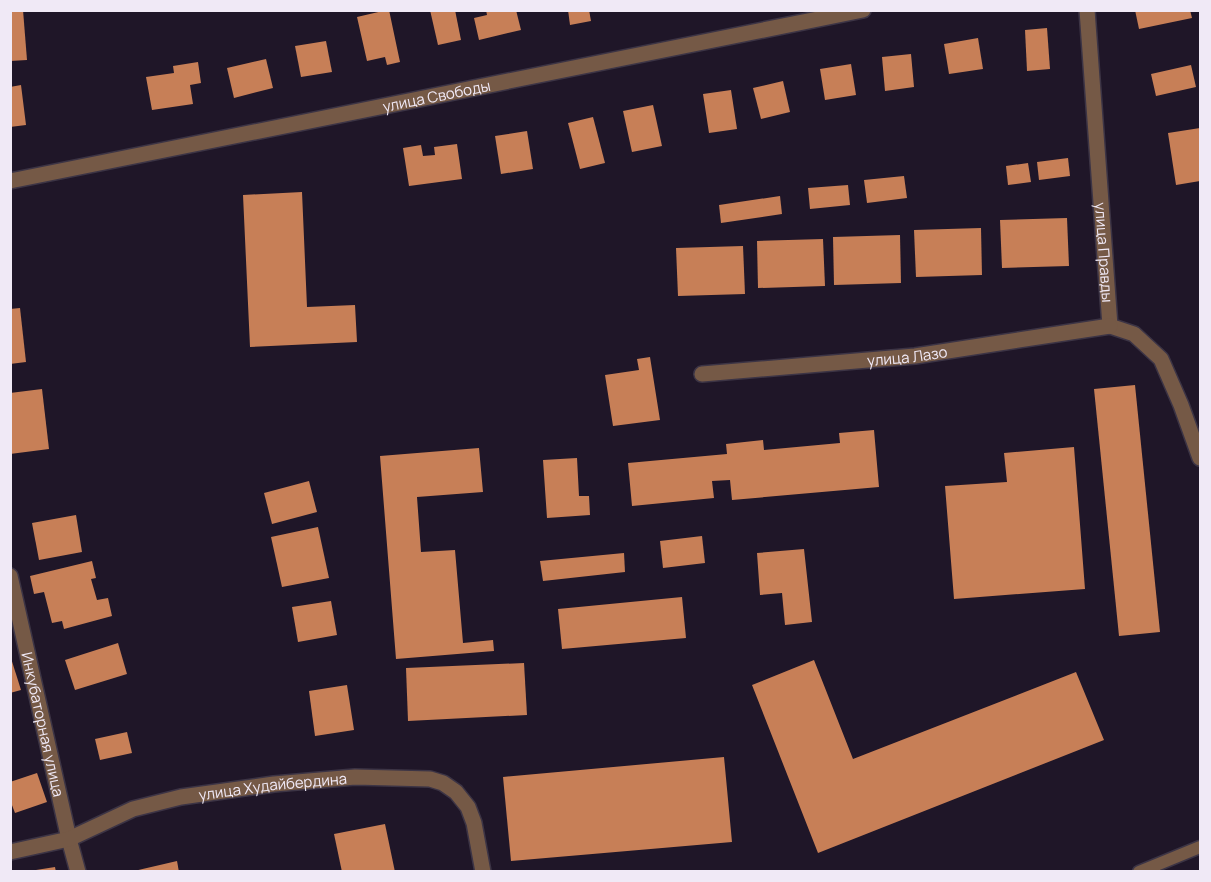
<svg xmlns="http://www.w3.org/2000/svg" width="1211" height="882" font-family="Manrope,sans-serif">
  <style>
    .building { fill: #c77f57 }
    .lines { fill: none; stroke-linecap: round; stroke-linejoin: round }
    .lane-casing { stroke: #3c3445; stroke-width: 15 }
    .street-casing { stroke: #3c3445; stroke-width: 18 }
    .lane { stroke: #755946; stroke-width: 12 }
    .street { stroke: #755946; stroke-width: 15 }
    .labels { text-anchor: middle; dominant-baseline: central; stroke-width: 6; stroke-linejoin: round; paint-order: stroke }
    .street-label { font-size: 15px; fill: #f0e9f6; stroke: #1f1628 }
  </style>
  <rect width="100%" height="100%" fill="#1f1628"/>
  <g class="building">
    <path d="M10,10H23L27,60L10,61Z"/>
    <path d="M387,10H389L400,62L387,65L385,57L367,61L357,17Z"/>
    <path d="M430,10H455L461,40L438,45Z"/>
    <path d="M486,10H516L521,30L479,40L474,18L487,15Z"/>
    <path d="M568,10H589L591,21L570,25Z"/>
    <path d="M1135,10H1190L1192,18L1139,29Z"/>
    <path d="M1047,28L1050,69L1027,71L1025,30Z"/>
    <path d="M978,38L983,69L949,74L944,44Z"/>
    <path d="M326,41L332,72L301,77L295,46Z"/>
    <path d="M911,54L914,87L885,91L882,57Z"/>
    <path d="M266,59L273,88L234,98L227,68Z"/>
    <path d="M198,62L201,83L190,85L193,104L152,110L146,77L174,73L173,66Z"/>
    <path d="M851,64L856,95L825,100L820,69Z"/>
    <path d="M1191,65L1196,87L1156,96L1151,74Z"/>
    <path d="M783,81L790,112L761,119L753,88Z"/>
    <path d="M21,85L26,125L10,127V87Z"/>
    <path d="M731,90L737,129L709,133L703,94Z"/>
    <path d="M653,105L662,146L632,152L623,111Z"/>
    <path d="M593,117L605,163L580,169L568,123Z"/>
    <path d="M1200,128V181L1176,185L1168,133Z"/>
    <path d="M527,131L533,169L501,174L495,136Z"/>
    <path d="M457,144L462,179L409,186L403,148L421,145L423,156L435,155L434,147Z"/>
    <path d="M1068,158L1070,176L1039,180L1037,162Z"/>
    <path d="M1028,163L1031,182L1008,185L1006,166Z"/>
    <path d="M904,176L907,198L867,203L864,180Z"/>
    <path d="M848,185L850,205L810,209L808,188Z"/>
    <path d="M302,192L307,307L355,305L357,342L250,347L243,195Z"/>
    <path d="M780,196L782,214L721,223L719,205Z"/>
    <path d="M1067,218L1069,266L1002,268L1000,220Z"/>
    <path d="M981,228L982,275L916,277L914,230Z"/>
    <path d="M900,235L901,283L834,285L833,237Z"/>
    <path d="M823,239L825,286L758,288L757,241Z"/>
    <path d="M743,246L745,294L678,296L676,248Z"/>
    <path d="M20,308L26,362L10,364V309Z"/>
    <path d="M650,357L660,420L613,426L605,375L639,370L637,359Z"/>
    <path d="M1135,385L1160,632L1119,636L1094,389Z"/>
    <path d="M42,389L49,449L10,454V393Z"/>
    <path d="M874,430L879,487L732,500L730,480L712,481L714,498L632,506L628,463L727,454L726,444L763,440L764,450L840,443L839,433Z"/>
    <path d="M1074,447L1085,589L954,599L945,486L1007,482L1004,453Z"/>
    <path d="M479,448L483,492L417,497L421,552L455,550L463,643L493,640L494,651L396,659L380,456Z"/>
    <path d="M577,458L579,496H589L590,515L547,518L543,460Z"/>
    <path d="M309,481L317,512L272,524L264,493Z"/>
    <path d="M76,515L82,552L39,560L32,523Z"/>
    <path d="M318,527L329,578L282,587L271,537Z"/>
    <path d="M702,536L705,563L663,568L660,541Z"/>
    <path d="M804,549L812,622L785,625L782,593L760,595L757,553Z"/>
    <path d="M624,553L625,572L543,581L540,561Z"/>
    <path d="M92,561L96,578L91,579L97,600L108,598L112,616L64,629L62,621L52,623L44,592L34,594L30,576Z"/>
    <path d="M682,597L686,638L562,649L558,609Z"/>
    <path d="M331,601L337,635L298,642L292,607Z"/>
    <path d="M118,643L127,674L75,690L65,660Z"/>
    <path d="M10,655L21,690L10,693Z"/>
    <path d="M814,660L853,759L1076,672L1104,740L818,853L752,685Z"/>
    <path d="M524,663L527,715L408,721L406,668Z"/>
    <path d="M347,685L354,730L315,736L309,691Z"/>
    <path d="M127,732L132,753L100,760L95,739Z"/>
    <path d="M724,757L732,842L511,861L503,777Z"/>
    <path d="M37,773L47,802L15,813L10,800V782Z"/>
    <path d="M385,824L395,872H342L334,834Z"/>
    <path d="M177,861L179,872H134V871Z"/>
    <path d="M55,867L56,872H36V870Z"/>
  </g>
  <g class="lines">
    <defs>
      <path id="lane" d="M1139,872L1200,847"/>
      <g id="street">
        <path id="s1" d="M1087,10L1110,326L1134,334L1161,359L1181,405L1200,458"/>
        <path id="s2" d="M10,181L863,10"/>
        <path id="s3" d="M702,374L915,356L1110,326"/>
        <path id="s4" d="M10,576L69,839L78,872"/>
        <path id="s5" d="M10,852L69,839L133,809L181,797L274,784L355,777L430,779L443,783L456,792L468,807L474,823L483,872"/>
      </g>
    </defs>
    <use href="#lane" class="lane-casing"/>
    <use href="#street" class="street-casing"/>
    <use href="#lane" class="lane"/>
    <use href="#street" class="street"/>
  </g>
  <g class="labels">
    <g class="street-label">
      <text stroke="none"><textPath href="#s2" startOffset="435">улица Свободы</textPath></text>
      <text stroke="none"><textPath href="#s1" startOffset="243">улица Правды</textPath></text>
      <text stroke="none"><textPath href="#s3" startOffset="206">улица Лазо</textPath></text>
      <text stroke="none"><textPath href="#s4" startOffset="152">Инкубаторная улица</textPath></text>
      <text stroke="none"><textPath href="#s5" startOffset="273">улица Худайбердина</textPath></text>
    </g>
  </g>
  <rect width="1211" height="882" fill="none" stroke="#f0e9f6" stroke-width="24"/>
</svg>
